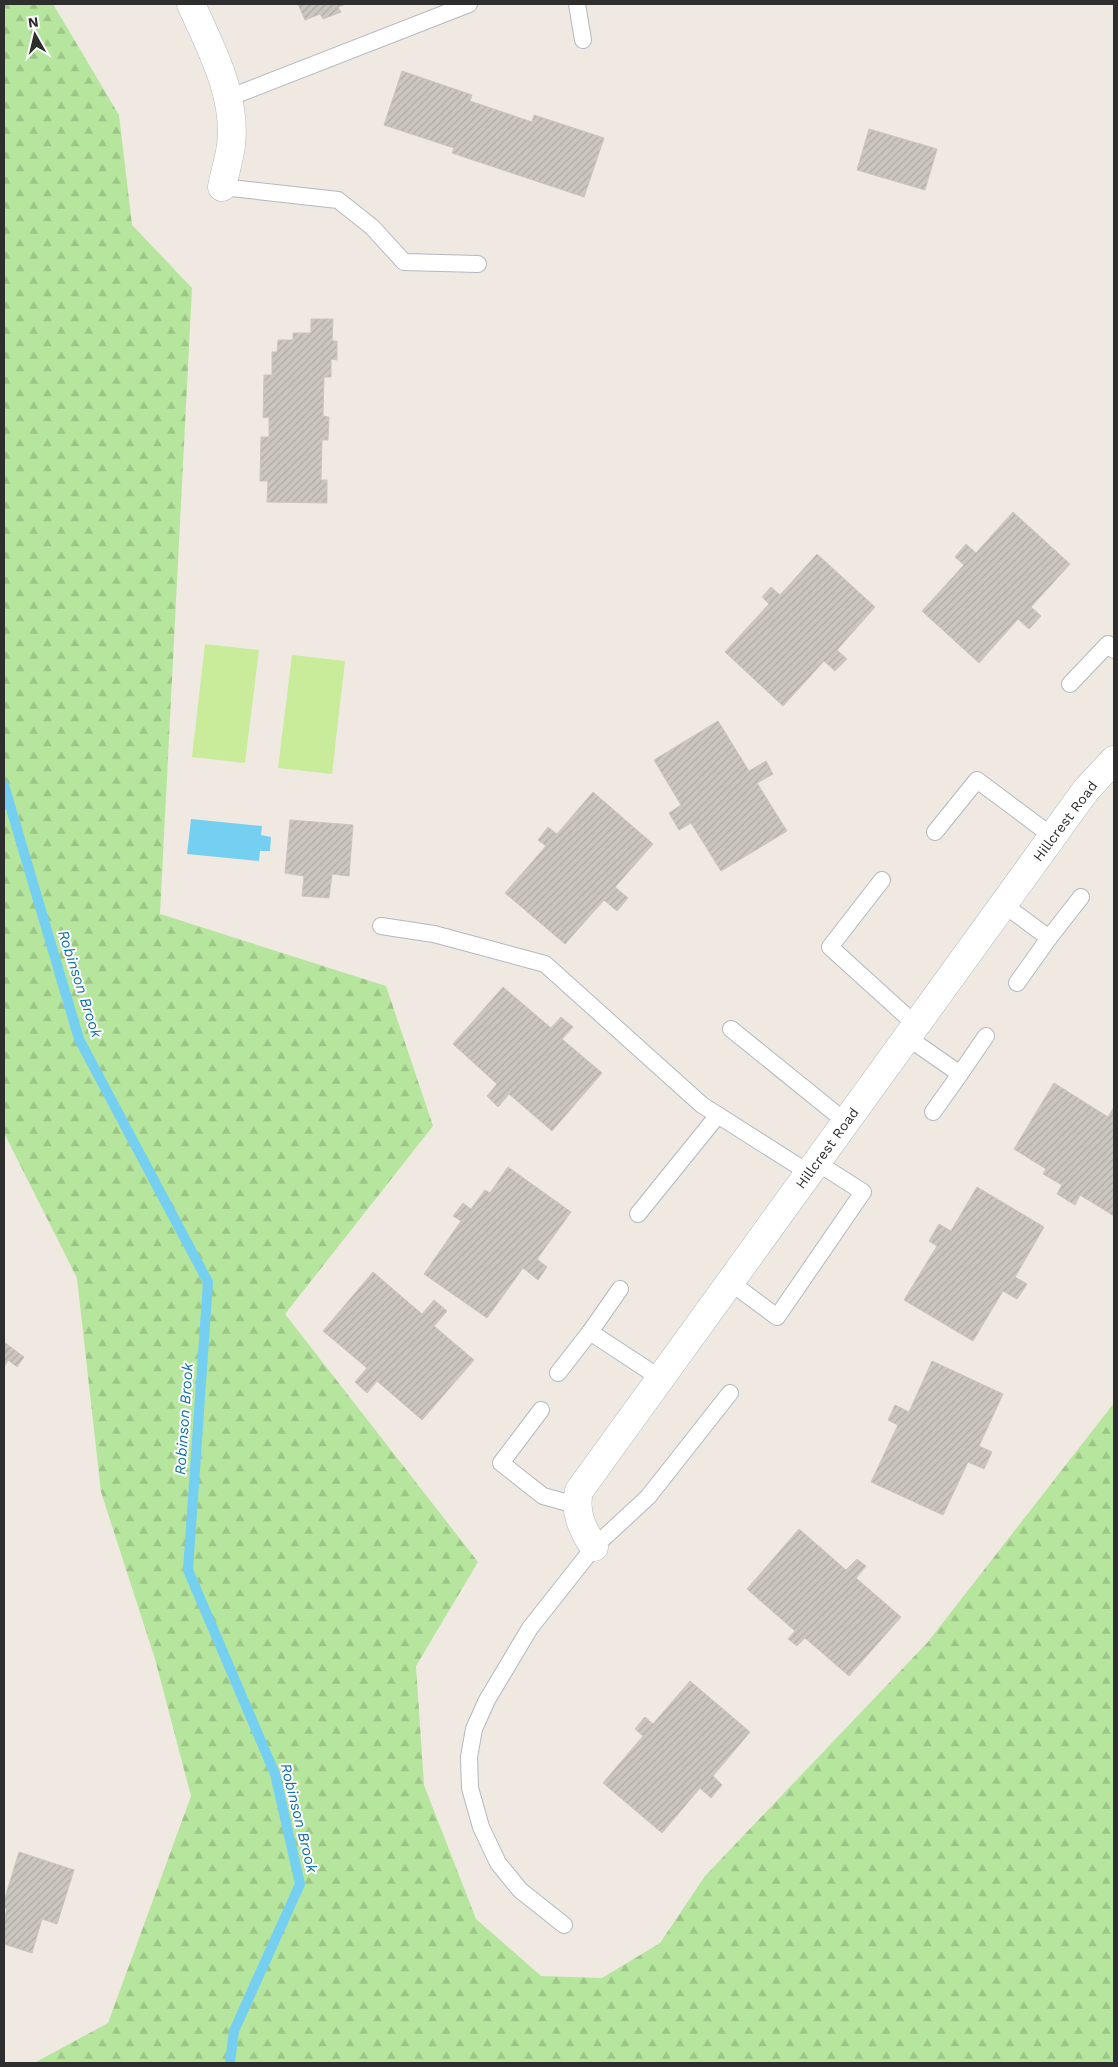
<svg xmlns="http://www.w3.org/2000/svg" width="1118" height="2067" font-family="'Work Sans',sans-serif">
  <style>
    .forest { fill: url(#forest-firs) }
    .pitch { fill: #c9ec9a }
    .water { fill: #75cff0 }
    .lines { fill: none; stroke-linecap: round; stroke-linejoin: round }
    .stream { stroke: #75cff0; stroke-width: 10 }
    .building { fill: url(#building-hatch); stroke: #cbc5ba }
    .service-casing { stroke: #b4b7c1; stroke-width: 18 }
    .minor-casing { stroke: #b4b7c1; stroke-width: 29 }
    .service { stroke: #fff; stroke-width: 16 }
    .minor { stroke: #fff; stroke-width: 28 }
    .labels { text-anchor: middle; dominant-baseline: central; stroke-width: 4; stroke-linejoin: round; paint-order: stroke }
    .street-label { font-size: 14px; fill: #2e2e2e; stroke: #fff }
    .water-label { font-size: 15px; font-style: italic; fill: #0d6fa3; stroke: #fff }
  </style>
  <defs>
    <pattern id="forest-firs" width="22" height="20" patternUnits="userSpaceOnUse" patternTransform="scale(1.25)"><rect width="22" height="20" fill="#b6e59e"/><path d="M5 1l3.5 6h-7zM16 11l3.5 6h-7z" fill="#9dc588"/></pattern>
    <pattern id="building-hatch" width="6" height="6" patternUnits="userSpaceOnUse" patternTransform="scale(1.25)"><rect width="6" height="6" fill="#cbc7bf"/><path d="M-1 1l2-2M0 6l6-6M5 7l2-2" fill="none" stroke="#afaba4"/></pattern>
  </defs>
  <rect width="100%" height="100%" fill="#efe9e1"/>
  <path class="forest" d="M4,4H53L119,115L132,225L192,288L160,914L386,986L433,1126L285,1314L478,1562L416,1666L424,1785L476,1919L541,1976L602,1978L660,1943L705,1876L927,1643L1114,1403V2063H34L108,2023L191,1796L155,1659L101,1492L77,1278L4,1133Z"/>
  <g class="pitch">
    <path d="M205,644L259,650L245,763L192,757Z"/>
    <path d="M292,655L345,661L332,774L278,768Z"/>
  </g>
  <path class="water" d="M191,819L262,826L261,835L271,837L270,851H260L259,861L187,854Z"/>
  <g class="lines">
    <path class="stream" d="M4,785L79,1039L208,1282L188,1570L275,1774L300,1884L234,2031L230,2063"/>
  </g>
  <g class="building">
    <path d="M298,4H346L338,7L341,12L323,19L320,14L305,20Z"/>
    <path d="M402,71L472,95L470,101L532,122L534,115L604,138L584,197L452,153L454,148L384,125Z"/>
    <path d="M869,129L937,149L925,190L857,170Z"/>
    <path d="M311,319H333L332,341H337V360L331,359V377H324L323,416L329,417L328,440H322L321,480H327V503L267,502L268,481H260L261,437H269V417L263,418L264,375H272V352H277L278,340H293V333H311Z"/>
    <path d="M1013,512L1070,564L1031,607L1041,616L1029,629L1018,619L979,663L922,611L964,565L955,557L966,544L976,553Z"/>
    <path d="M817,554L875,607L837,650L847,659L835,671L824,661L783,706L725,652L769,604L762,597L771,587L780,595Z"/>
    <path d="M718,721L749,771L766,761L773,774L757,783L787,831L721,871L691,823L679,830L669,813L681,805L654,760Z"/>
    <path d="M593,792L653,844L615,887L628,898L617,911L604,900L565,944L505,893L546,846L538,840L548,827L557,834Z"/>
    <path d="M290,820L353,825L349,876L332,874L329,898L302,896L304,876L285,873Z"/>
    <path d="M503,987L551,1028L561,1017L573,1027L562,1039L602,1073L552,1131L509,1094L498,1107L487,1096L497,1084L453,1044Z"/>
    <path d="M1054,1083L1108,1117L1114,1107V1216L1080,1195L1075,1205L1057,1194L1062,1185L1043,1174L1046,1169L1014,1149Z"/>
    <path d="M508,1167L571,1212L537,1259L547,1267L538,1280L523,1268L487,1318L424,1274L461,1221L453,1216L463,1203L471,1209L485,1190L490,1193Z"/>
    <path d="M977,1187L1044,1227L1015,1277L1027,1284L1017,1299L1003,1291L973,1341L904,1300L937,1246L929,1241L939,1224L951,1231Z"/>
    <path d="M373,1272L422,1314L434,1300L447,1311L434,1326L474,1360L422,1420L377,1381L367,1393L355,1382L367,1368L323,1331Z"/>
    <path d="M4,1342L24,1357L17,1367L8,1360L4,1367Z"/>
    <path d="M932,1361L1003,1394L979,1446L992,1452L984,1469L968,1462L943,1515L871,1482L898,1425L888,1420L895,1405L909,1412Z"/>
    <path d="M799,1529L846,1570L857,1559L866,1566L856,1578L901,1617L849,1676L805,1638L797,1646L788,1639L795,1631L747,1589Z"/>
    <path d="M690,1681L750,1732L713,1776L722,1785L711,1798L700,1788L662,1833L603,1783L643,1736L635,1729L645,1717L653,1724Z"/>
    <path d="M19,1852L74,1870L57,1924L42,1919L32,1953L4,1944V1919L7,1909L4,1908V1901Z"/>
  </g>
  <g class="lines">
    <defs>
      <g id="service">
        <path d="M577,4L583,40"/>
        <path d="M228,98L469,4"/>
        <path d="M222,187L338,200L372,227L404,262L478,264"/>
        <path d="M1070,684L1108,644L1114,650"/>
        <path d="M935,832L977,780L1052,836"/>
        <path d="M882,880L830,947L916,1025"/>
        <path d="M1003,904L1049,938L1017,983"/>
        <path d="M381,926L434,934L545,964L702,1105L809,1173"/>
        <path d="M1049,938L1081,897"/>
        <path d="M731,1029L846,1122"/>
        <path d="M907,1037L960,1074L933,1112"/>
        <path d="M960,1074L986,1036"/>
        <path d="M638,1214L718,1115"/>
        <path d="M730,1282L777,1317L863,1192L816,1162"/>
        <path d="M590,1332L620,1289"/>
        <path d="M558,1373L590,1332L660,1378"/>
        <path d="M541,1410L501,1463L543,1496L576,1505"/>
        <path d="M564,1925L520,1890L498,1863L481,1827L470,1788L469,1757L474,1729L487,1700L530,1628L594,1547L648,1497L730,1393"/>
      </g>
      <g id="minor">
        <path d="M191,4C211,49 237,95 231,146C229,159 225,173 222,187"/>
        <path d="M594,1547C582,1529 574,1512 579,1491L1086,790L1114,760"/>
      </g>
    </defs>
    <use href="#service" class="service-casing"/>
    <use href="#minor" class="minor-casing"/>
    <use href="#service" class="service"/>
    <use href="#minor" class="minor"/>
  </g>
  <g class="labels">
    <g class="street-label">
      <text transform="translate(1065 821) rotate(-53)">Hillcrest Road</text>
      <text transform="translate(827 1148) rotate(-54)">Hillcrest Road</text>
    </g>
    <g class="water-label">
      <text transform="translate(80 984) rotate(72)">Robinson Brook</text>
      <text transform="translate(184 1419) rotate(-86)">Robinson Brook</text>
      <text transform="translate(299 1818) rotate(76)">Robinson Brook</text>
    </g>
  </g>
  <rect width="1118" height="2067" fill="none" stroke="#2e2e2e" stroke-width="10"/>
  <g transform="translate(35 35) rotate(352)" stroke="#ffffff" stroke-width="4" paint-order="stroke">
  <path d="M0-4L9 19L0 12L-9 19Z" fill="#2e2e2e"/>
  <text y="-8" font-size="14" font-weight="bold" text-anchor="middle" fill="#2e2e2e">N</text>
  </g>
</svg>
